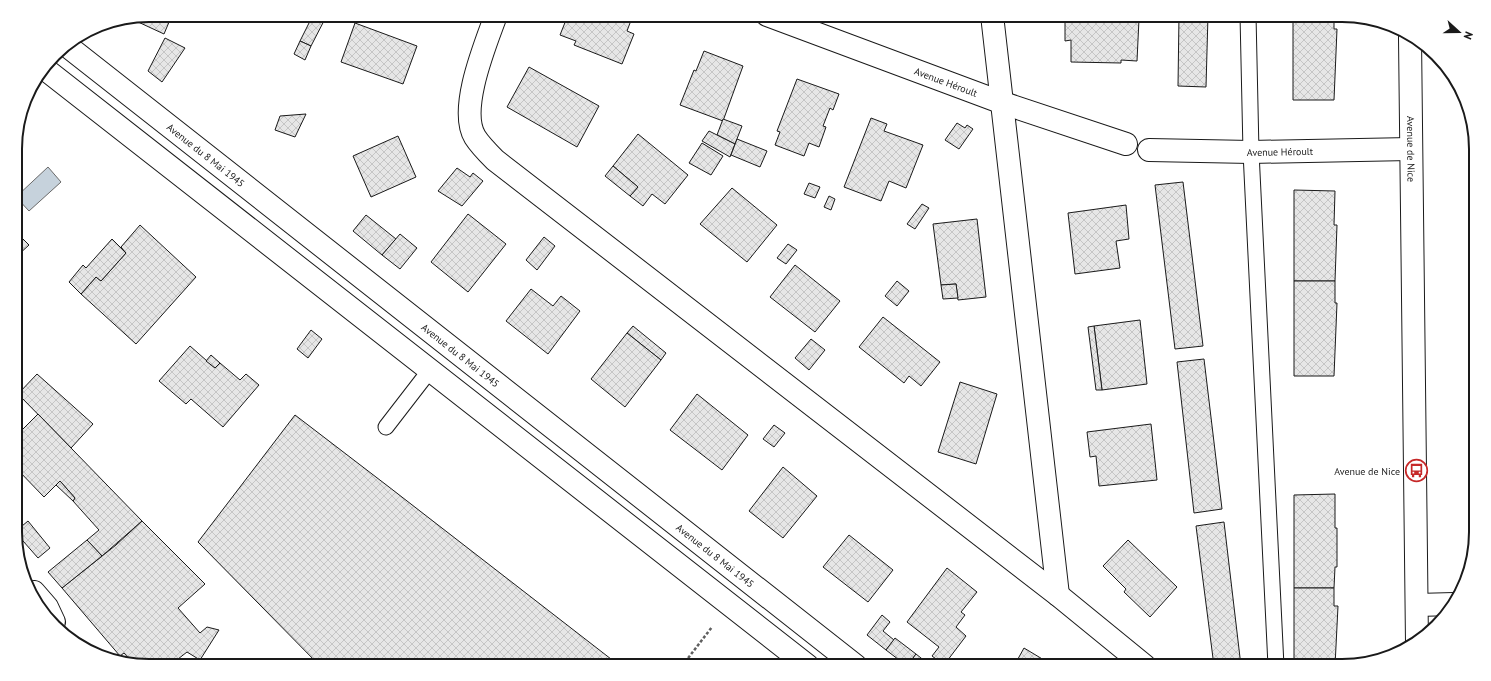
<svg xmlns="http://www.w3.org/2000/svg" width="1491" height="681" font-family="'PT Sans',sans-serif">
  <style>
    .water { fill: #c6d2dc; stroke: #6a6a6a }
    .building { fill: url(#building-cross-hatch); stroke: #1a1a1a }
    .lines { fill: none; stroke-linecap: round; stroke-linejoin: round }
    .lane-casing { stroke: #1a1a1a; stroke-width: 17 }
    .street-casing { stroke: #1a1a1a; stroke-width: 24 }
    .secondary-casing { stroke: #1a1a1a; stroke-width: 24 }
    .path { stroke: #5f5f5f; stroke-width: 2.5; stroke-dasharray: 3 2; stroke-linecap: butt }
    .lane { stroke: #fff; stroke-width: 15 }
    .street { stroke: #fff; stroke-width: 22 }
    .secondary { stroke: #fff; stroke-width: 22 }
    .labels { text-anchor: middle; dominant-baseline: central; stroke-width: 3; stroke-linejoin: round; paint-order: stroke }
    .street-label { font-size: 10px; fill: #1a1a1a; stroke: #fff }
    .poi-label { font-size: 10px; fill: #1a1a1a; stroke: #fff; text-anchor: end }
    .rim { fill: none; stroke: #1a1a1a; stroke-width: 2 }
  </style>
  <defs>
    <pattern id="building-cross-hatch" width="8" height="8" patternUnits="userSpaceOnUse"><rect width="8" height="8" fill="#e6e6e6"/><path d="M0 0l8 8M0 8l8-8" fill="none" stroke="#c5c5c5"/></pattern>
  </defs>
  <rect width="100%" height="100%" fill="#fff"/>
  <path class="water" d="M48,167L61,182L29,211L16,197Z"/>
  <g class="building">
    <path d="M149,15H172L164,34L136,21L138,17Z"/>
    <path d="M209,15H228L224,22Z"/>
    <path d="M313,15H327L311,46L300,41Z"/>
    <path d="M332,15H358L355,23Z"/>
    <path d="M568,15H633L627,31L634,34L622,64L574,45L576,41L560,35Z"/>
    <path d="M1123,15V18L1139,19L1137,61L1121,60V63L1071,62V40L1065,41V16Z"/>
    <path d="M1123,15H1139V19L1123,18Z"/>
    <path d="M1179,15H1208L1206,87L1178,86Z"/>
    <path d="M1293,15H1334V29H1337L1334,100H1293Z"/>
    <path d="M355,23L417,46L403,84L341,62Z"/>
    <path d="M165,38L185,48L162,82L148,71Z"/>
    <path d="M300,41L311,46L305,60L294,54Z"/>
    <path d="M704,51L743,66L723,121L680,105L694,70L696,71Z"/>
    <path d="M529,67L599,106L577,147L507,107Z"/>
    <path d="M797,79L839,94L833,110L830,108L823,126L826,127L819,147L809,143L804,156L775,145L780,132L777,131Z"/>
    <path d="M306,114L295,137L275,130L280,116Z"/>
    <path d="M871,118L887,124L884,131L923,145L906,188L889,181L881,201L844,187Z"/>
    <path d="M723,119L742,126L735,144L717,135Z"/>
    <path d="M957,123L965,128L967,125L973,129L959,149L945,140Z"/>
    <path d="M709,131L735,144L730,157L702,141Z"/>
    <path d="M638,134L688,175L665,204L652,194L643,206L630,196L638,187L613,166Z"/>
    <path d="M398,136L416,177L371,197L353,156Z"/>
    <path d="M737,139L767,151L760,167L731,155Z"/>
    <path d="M702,143L723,156L711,175L689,163Z"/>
    <path d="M613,166L638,187L630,196L605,176Z"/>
    <path d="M457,168L470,177L473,173L483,181L462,206L438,191Z"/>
    <path d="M1183,182L1203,346L1175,349L1155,185Z"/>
    <path d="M809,183L820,187L815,198L804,194Z"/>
    <path d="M732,188L777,225L747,262L700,224Z"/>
    <path d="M1294,190L1335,191L1334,225H1337L1335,281H1294Z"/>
    <path d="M829,196L835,199L831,210L824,207Z"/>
    <path d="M922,204L929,208L915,229L907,224Z"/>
    <path d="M1126,205L1129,239L1116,241L1120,268L1075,274L1068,213Z"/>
    <path d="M468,214L506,244L468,292L431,262Z"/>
    <path d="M366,215L396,239L382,255L353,231Z"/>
    <path d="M977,219L986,297L958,300L956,284L941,285L933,224Z"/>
    <path d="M140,225L196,277L136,344L81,294L96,277L101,281L126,253L121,247Z"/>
    <path d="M400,234L417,248L400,269L382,255Z"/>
    <path d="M544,237L555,246L537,270L526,260Z"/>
    <path d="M22,238L29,245L17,256L16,244Z"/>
    <path d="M112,239L126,253L101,281L96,277L81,294L69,282L83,265L86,268Z"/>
    <path d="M788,244L797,250L786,264L777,258Z"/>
    <path d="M795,265L840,301L815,332L770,297Z"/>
    <path d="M897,281L909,291L897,306L885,296Z"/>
    <path d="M1294,281H1335V303H1337L1334,376H1294Z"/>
    <path d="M956,284L958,298L943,299L941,285Z"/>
    <path d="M531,289L553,306L561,296L580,311L548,354L506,321Z"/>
    <path d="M883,317L940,362L921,386L909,376L904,383L859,347Z"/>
    <path d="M1140,320L1147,384L1102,390L1094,326Z"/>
    <path d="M633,326L666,353L661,360L627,333Z"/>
    <path d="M1094,326L1102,390H1096L1088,327Z"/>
    <path d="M311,330L322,339L308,358L297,349Z"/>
    <path d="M627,333L661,360L625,407L591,379Z"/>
    <path d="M811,339L825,350L809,370L795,358Z"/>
    <path d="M190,346L215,368L220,363L240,380L246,374L259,385L223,427L191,399L186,404L159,381Z"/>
    <path d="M211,355L220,363L215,368L206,361Z"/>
    <path d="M1204,359L1222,509L1194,513L1177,362Z"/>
    <path d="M37,374L93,424L71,448L18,394Z"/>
    <path d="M960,382L997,394L976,464L938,452Z"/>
    <path d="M697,394L748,435L722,470L670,430Z"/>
    <path d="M38,414L142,521L102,556L87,540L99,530L73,501L75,498L60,481L44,497L16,468V436Z"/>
    <path d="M295,415L389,487L620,666H320L198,542Z"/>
    <path d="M1151,424L1157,480L1099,486L1096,456L1090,457L1087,432Z"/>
    <path d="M774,425L785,433L774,447L763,439Z"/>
    <path d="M783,467L817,496L783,538L749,511Z"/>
    <path d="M60,481L75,498L73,501L56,485Z"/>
    <path d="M1335,494V528H1337V567H1335L1334,588H1294V495Z"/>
    <path d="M28,521L50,548L38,558L16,533V531Z"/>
    <path d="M142,521L205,584L178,608L200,633L207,627L219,630L200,660L187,652L169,666H149L133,663L124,653L120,656L62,588L116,545Z"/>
    <path d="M1224,522L1241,666H1214L1196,526Z"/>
    <path d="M849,535L893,570L868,602L823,567Z"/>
    <path d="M87,540L102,556L62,588L48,572Z"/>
    <path d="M1128,540L1177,587L1150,617L1124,592L1126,589L1103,566Z"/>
    <path d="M947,568L977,592L961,612L965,615L956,627L966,636L944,665L932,656L939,647L907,622Z"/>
    <path d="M1294,588H1334V606H1338L1335,666H1294Z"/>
    <path d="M882,615L890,622L883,631L894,640L886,650L867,635Z"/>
    <path d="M895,638L916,654L907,666L886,650Z"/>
    <path d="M1024,648L1054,666H1014Z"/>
    <path d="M916,654L931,666H907Z"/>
  </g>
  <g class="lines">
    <defs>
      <g id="lane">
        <path d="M1248,15L1251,152L1276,666"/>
        <path d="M386,427L430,370"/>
      </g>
      <g id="street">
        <path d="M496,15C486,43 458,109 475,137C480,145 488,153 495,160L1058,595L1145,666"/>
        <path id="s1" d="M767,15L1003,103L1126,144"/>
        <path d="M992,15L1058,595"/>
        <path id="s2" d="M1149,150L1251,152L1410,149"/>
        <path d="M34,592L47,607L54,622"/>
        <path d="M1417,605L1454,604"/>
      </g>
      <g id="secondary">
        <path id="s3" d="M1410,38L1417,643"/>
        <path id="s4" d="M66,45L856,666"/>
        <path d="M45,69L808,666"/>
      </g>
    </defs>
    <use href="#lane" class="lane-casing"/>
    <use href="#street" class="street-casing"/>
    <use href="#secondary" class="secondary-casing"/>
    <g class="path">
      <path d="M682,666L712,627"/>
      <path d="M746,666L751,658"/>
    </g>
    <use href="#lane" class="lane"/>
    <use href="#street" class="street"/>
    <use href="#secondary" class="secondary"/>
  </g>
  <defs>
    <symbol id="bus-ring" viewBox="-11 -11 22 22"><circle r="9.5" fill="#fff" stroke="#c62828" stroke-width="1.5"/><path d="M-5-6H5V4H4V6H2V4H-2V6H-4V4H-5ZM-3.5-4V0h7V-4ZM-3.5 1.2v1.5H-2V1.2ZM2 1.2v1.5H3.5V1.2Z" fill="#c62828"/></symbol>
  </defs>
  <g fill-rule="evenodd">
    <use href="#bus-ring" x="1404" y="458" width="25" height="25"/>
  </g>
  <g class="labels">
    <g class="street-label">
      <text stroke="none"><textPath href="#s1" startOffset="191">Avenue Héroult</textPath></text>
      <text stroke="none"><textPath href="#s3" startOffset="111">Avenue de Nice</textPath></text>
      <text stroke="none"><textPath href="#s2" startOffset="131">Avenue Héroult</textPath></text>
      <text stroke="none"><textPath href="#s4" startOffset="178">Avenue du 8 Mai 1945</textPath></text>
      <text stroke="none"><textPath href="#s4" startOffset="502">Avenue du 8 Mai 1945</textPath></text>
      <text stroke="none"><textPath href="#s4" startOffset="826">Avenue du 8 Mai 1945</textPath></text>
    </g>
    <g class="poi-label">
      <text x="1400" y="471">Avenue de Nice</text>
    </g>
  </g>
  <path d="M0 0H1491V681H0ZM149 22H1342A127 127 0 0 1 1469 149V532A127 127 0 0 1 1342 659H149A127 127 0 0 1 22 532V149A127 127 0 0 1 149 22Z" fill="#fff" fill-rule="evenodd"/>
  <path class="rim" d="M149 22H1342A127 127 0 0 1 1469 149V532A127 127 0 0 1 1342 659H149A127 127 0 0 1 22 532V149A127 127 0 0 1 149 22Z"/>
  <g transform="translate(1459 32) rotate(111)" stroke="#ffffff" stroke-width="3" paint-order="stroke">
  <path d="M0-3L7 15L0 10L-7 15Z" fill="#1a1a1a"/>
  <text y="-6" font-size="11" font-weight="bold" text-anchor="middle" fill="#1a1a1a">N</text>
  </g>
</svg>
